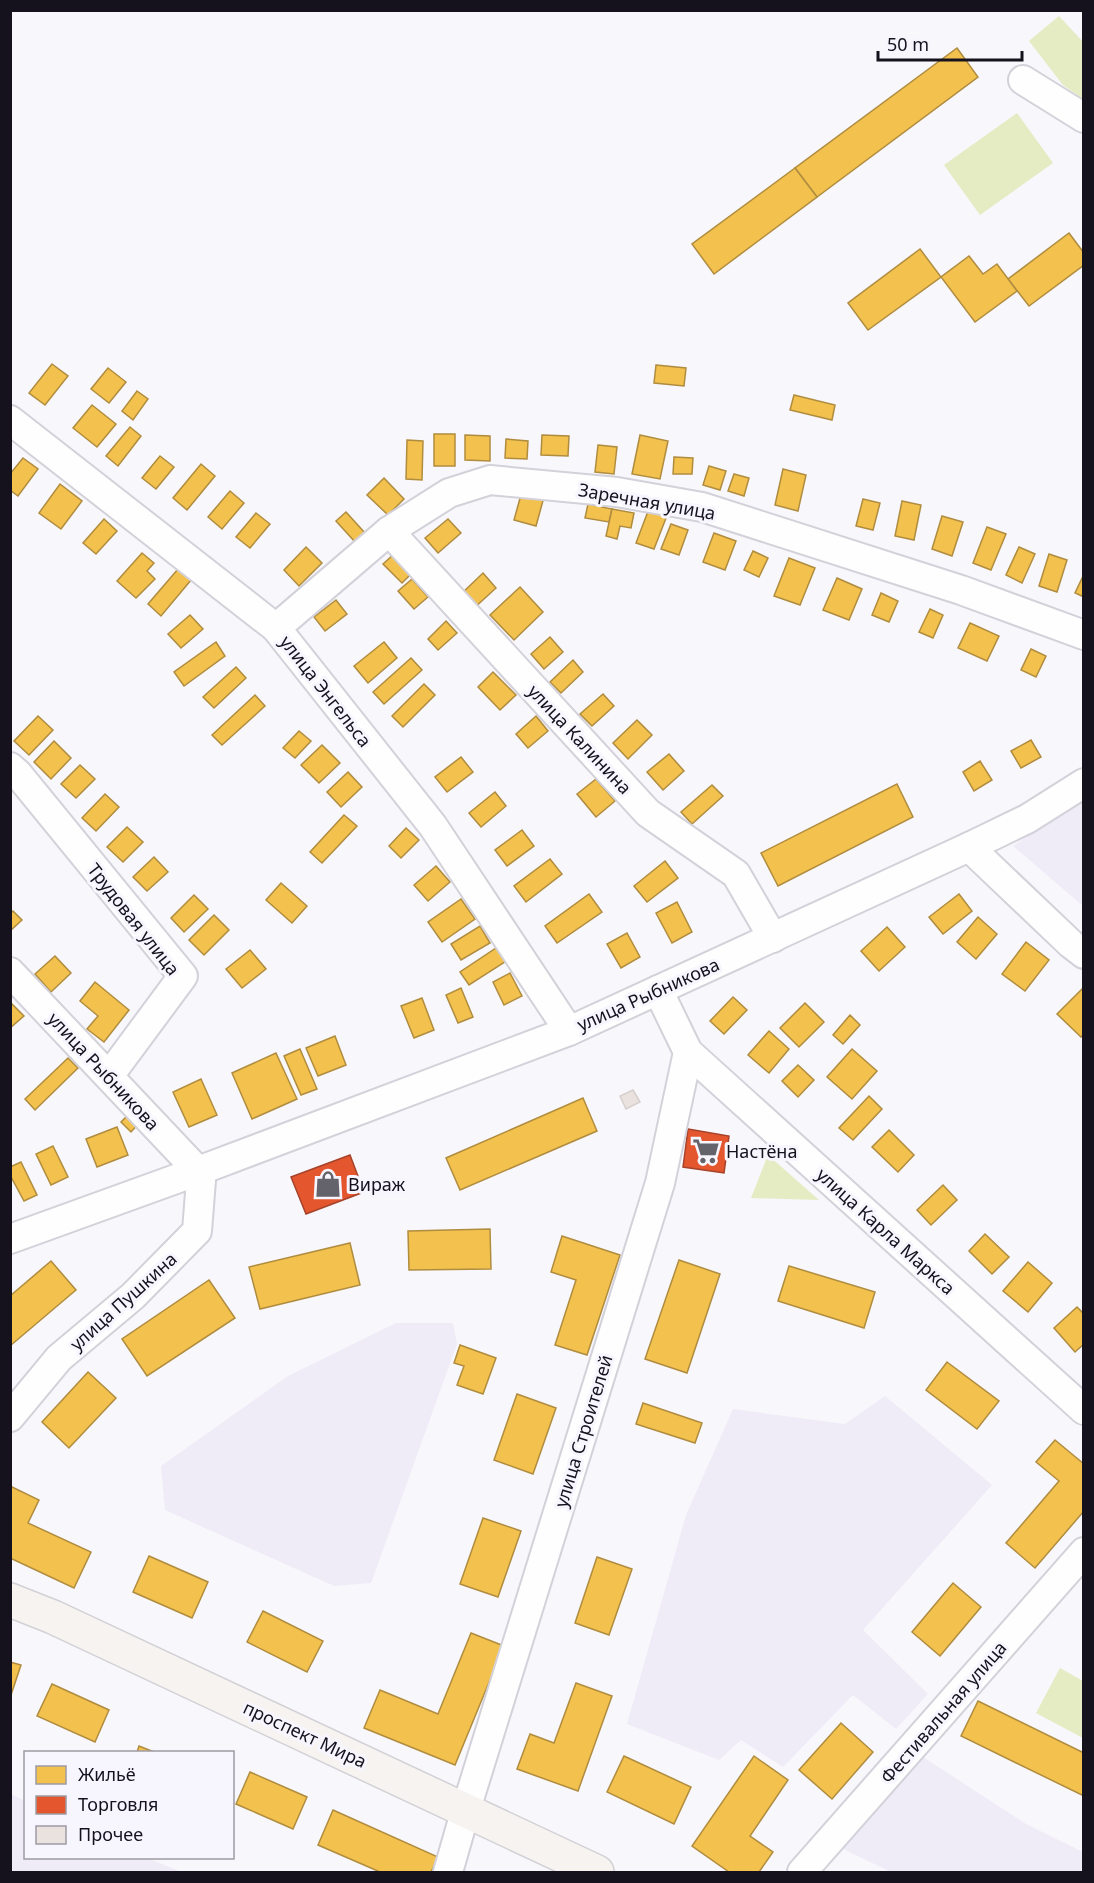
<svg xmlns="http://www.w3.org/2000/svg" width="1094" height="1883" font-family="'Noto Sans',sans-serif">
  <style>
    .built { fill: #efecf8 }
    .green { fill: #e5ebc2 }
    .homes { fill: #f2c14e; stroke: #b08c3f; stroke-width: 1.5 }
    .shops { fill: #e4572e; stroke: #a64229; stroke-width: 1.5 }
    .building { fill: #e9e2df; stroke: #d6cfcd; stroke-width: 1.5 }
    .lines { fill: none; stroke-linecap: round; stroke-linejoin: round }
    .minor-casing { stroke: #d3d1d9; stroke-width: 32 }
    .major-casing { stroke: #d2d1d5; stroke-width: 36 }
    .minor { stroke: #fefefe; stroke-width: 28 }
    .major { stroke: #f6f3f1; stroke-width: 33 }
    .labels { text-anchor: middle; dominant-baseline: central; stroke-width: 6; stroke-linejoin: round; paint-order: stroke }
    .street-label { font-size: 18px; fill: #15121d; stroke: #f7f5fd }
    .poi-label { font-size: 18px; fill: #15121d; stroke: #f7f5fd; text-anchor: start }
  </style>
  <rect width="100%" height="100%" fill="#f8f7fb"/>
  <g class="built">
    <path d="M1083,799V906L1013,846Z"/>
    <path d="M396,1323H453L457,1344L371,1583L334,1586L165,1510L161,1466L288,1376Z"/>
    <path d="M885,1396L992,1485L863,1630L928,1694L896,1729L853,1695L783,1767L741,1740L719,1760L627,1724L686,1515L733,1409L845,1424Z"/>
    <path d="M920,1755L1026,1824L1083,1852V1872H891L843,1849Z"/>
    <path d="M11,1794L25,1801L26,1858H148L181,1872H11Z"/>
  </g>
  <g class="green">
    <path d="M1059,16L1083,42V99L1063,85L1029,41Z"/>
    <path d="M1017,113L1053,163L980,215L944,165Z"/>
    <path d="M768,1155L819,1200L751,1198Z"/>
    <path d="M1060,1668L1083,1681V1738L1036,1713Z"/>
  </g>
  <g class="homes">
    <path d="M957,48L978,77L817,197L795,168Z"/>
    <path d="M795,168L817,197L714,274L692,244Z"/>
    <path d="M1069,233L1084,253V265L1029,306L1008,279Z"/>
    <path d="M920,249L941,277L868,330L848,303Z"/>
    <path d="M969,256L983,274L997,264L1017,291L975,322L941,277Z"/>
    <path d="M52,364L68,376L45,405L29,393Z"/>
    <path d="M656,365L686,368L684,386L654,383Z"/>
    <path d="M108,368L126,382L109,403L91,389Z"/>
    <path d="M137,391L148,399L133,420L122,411Z"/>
    <path d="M794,395L835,405L832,420L790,410Z"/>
    <path d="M92,405L116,424L97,447L73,428Z"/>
    <path d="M130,427L141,436L118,466L106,456Z"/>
    <rect x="434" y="434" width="21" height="32"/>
    <path d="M465,435L490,436V461L465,460Z"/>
    <path d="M542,435L569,436L568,456L541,455Z"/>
    <path d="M640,435L668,441L660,479L632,474Z"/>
    <path d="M506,439L528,441L527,459L505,458Z"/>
    <path d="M407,440L423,441L422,480L406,479Z"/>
    <path d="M598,445L617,447L614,474L595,472Z"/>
    <path d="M160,456L174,467L156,489L142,478Z"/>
    <path d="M674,457L693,458L692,474H673Z"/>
    <path d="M23,458L38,469L18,496L10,490V474Z"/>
    <path d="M201,464L215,476L187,510L173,498Z"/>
    <path d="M709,466L726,471L720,490L703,485Z"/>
    <path d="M783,469L806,475L798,511L775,505Z"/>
    <path d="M734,474L749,478L744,496L728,491Z"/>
    <path d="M384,478L404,499L388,515L367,495Z"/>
    <path d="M60,484L82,501L61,529L39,513Z"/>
    <path d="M230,491L244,503L222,529L208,517Z"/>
    <path d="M522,491L544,497L536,526L514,520Z"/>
    <path d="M863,499L880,503L873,530L856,526Z"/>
    <path d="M902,501L921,505L914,540L895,536Z"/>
    <path d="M588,504L612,509L609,522L585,518Z"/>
    <path d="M650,506L668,513L654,549L636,543Z"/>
    <path d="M612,509L634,513L631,528L620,526L617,539L606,536Z"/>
    <path d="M346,512L365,533L355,542L336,521Z"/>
    <path d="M256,513L270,524L250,548L236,537Z"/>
    <path d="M942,516L963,522L952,556L932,549Z"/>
    <path d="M104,519L117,531L96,554L83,543Z"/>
    <path d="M448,519L461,533L438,553L425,538Z"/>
    <path d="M671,524L688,530L679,555L661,549Z"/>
    <path d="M987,527L1006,534L991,570L973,563Z"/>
    <path d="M714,533L736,541L725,570L703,562Z"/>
    <path d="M306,547L322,563L299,586L284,570Z"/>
    <path d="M1019,547L1035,554L1022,583L1006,575Z"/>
    <path d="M753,551L768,558L759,577L744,570Z"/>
    <path d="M142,553L154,563L147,571L155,579L136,598L117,581Z"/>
    <path d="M394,554L412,573L402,583L383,564Z"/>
    <path d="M1049,554L1067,560L1057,592L1039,586Z"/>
    <path d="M789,558L815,568L800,605L774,596Z"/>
    <path d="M178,569L191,580L161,616L148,604Z"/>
    <path d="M483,573L496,588L472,610L459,596Z"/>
    <path d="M1084,574V597L1075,593Z"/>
    <path d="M837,578L862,589L849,620L823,610Z"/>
    <path d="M412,579L428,597L414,609L398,591Z"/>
    <path d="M520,587L543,612L514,640L490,615Z"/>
    <path d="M881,593L898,601L889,622L872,615Z"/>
    <path d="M336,600L347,614L325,631L314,617Z"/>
    <path d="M930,609L943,615L933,638L919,632Z"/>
    <path d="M190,615L203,629L181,648L168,634Z"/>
    <path d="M446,621L457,633L438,650L428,639Z"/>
    <path d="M970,623L999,636L987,661L958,648Z"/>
    <path d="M550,637L563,652L544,669L531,654Z"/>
    <path d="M216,642L225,656L184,686L174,672Z"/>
    <path d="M384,642L397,658L368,683L354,666Z"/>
    <path d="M1031,649L1046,656L1036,677L1021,670Z"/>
    <path d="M411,658L422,670L384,704L373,692Z"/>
    <path d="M573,660L583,672L561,693L550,682Z"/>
    <path d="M236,667L246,678L214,708L203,697Z"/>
    <path d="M493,672L516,695L500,710L478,687Z"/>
    <path d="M424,684L435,695L403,727L392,716Z"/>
    <path d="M603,694L614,706L592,726L580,714Z"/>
    <path d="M255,695L265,706L222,745L212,735Z"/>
    <path d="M38,716L53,730L29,755L14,741Z"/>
    <path d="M536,716L548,731L528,748L516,734Z"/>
    <path d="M637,720L652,735L628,759L613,743Z"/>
    <path d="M299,731L311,741L295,758L283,748Z"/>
    <path d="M1031,740L1041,757L1021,768L1011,751Z"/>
    <path d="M54,741L71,758L51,779L34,762Z"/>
    <path d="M322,745L340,763L319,783L301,765Z"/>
    <path d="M669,754L684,771L663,790L647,772Z"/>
    <path d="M461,757L473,772L447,792L435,777Z"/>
    <path d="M980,761L992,780L974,791L963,772Z"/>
    <path d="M80,765L95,779L76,798L61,784Z"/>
    <path d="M348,772L362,787L341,807L327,792Z"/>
    <path d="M596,779L615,801L596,817L577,794Z"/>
    <path d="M897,784L913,817L778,886L761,853Z"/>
    <path d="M712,785L723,796L692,824L681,812Z"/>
    <path d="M495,792L506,806L481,827L469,813Z"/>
    <path d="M105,794L119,807L96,831L82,818Z"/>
    <path d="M344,815L357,826L322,863L310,852Z"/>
    <path d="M127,827L143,842L123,862L107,847Z"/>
    <path d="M406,828L419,840L401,858L389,846Z"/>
    <path d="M522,830L534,846L507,866L495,850Z"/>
    <path d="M154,857L168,872L147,891L133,877Z"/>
    <path d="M550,859L562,874L526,902L514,886Z"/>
    <path d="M665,861L678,878L647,902L634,886Z"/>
    <path d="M436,866L450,882L428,901L414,885Z"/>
    <path d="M281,883L307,906L292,923L266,900Z"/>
    <path d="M589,894L602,912L557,943L545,926Z"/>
    <path d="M959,894L972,911L943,934L929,917Z"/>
    <path d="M194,895L208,909L184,932L171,918Z"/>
    <path d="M461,899L475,919L442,942L428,922Z"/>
    <path d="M677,902L692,932L672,943L656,913Z"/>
    <path d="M13,911L22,920L10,931V914Z"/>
    <path d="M214,915L229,930L204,955L189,940Z"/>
    <path d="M978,917L997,934L976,959L957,942Z"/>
    <path d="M480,926L490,943L461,960L451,944Z"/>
    <path d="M887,927L905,947L879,971L861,951Z"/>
    <path d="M627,933L640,957L621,968L607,944Z"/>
    <path d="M1026,942L1049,960L1025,991L1002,974Z"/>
    <path d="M502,944L511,958L469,985L460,972Z"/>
    <path d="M250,950L266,969L242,988L226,969Z"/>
    <path d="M55,956L71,973L51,992L35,974Z"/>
    <path d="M510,973L522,996L504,1005L493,982Z"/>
    <path d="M95,982L129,1010L104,1042L87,1029L98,1016L80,1001Z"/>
    <path d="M1084,987V1034L1081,1037L1057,1014Z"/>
    <path d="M461,988L473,1017L458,1023L446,995Z"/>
    <path d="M733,997L747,1010L724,1034L710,1021Z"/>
    <path d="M422,998L434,1030L414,1038L401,1006Z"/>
    <path d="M10,1002L24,1016L10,1028Z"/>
    <path d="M805,1003L824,1022L799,1047L780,1028Z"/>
    <path d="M850,1015L860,1025L843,1044L833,1035Z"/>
    <path d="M769,1031L789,1049L769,1073L748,1055Z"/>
    <path d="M335,1036L346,1065L318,1076L306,1048Z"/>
    <path d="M300,1049L317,1089L301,1095L284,1056Z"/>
    <path d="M852,1049L877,1071L852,1099L827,1077Z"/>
    <path d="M276,1053L297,1099L252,1119L232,1073Z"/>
    <path d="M68,1058L78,1068L35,1110L25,1099Z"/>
    <path d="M798,1065L814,1080L798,1097L782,1081Z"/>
    <path d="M201,1079L217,1115L189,1127L173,1092Z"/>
    <path d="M869,1096L882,1109L853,1140L839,1128Z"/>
    <path d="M583,1098L597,1131L460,1190L446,1158Z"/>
    <path d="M131,1112L141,1121L131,1132L121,1122Z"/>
    <path d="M117,1127L128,1155L97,1167L86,1139Z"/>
    <path d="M889,1130L914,1155L898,1172L872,1147Z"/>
    <path d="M53,1146L68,1177L51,1185L36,1154Z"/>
    <path d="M21,1162L37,1195L24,1201L10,1175V1167Z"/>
    <path d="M943,1185L957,1200L931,1225L917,1210Z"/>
    <path d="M490,1229L491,1269L409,1270L408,1231Z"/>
    <path d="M985,1234L1009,1257L992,1274L969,1251Z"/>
    <path d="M562,1236L620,1255L587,1355L555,1345L576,1280L551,1272Z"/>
    <path d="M350,1243L360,1285L260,1309L249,1267Z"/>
    <path d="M679,1260L720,1274L687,1373L645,1359Z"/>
    <path d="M51,1261L76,1290L10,1346V1296Z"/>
    <path d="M1028,1262L1052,1283L1028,1312L1003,1291Z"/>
    <path d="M789,1266L875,1292L864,1328L778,1301Z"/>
    <path d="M209,1280L235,1318L147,1376L122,1339Z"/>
    <path d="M1077,1307L1084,1314V1344L1075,1352L1054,1328Z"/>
    <path d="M460,1345L496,1358L483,1394L457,1385L464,1366L454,1363Z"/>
    <path d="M947,1362L999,1401L977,1429L926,1390Z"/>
    <path d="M88,1372L116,1398L69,1448L42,1422Z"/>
    <path d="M517,1394L556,1408L533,1474L494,1460Z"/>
    <path d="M643,1403L702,1423L695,1443L636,1424Z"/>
    <path d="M1055,1440L1084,1464V1511L1035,1568L1006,1543L1059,1481L1036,1462Z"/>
    <path d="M10,1486L39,1500L28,1523L91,1552L74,1588L10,1558Z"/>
    <path d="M483,1518L521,1531L498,1597L460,1584Z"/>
    <path d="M149,1556L208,1582L192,1618L133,1592Z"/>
    <path d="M597,1557L632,1569L609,1635L575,1623Z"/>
    <path d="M953,1583L981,1607L940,1656L912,1632Z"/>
    <path d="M263,1611L323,1641L307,1672L247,1642Z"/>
    <path d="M471,1633L504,1646L455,1765L364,1728L380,1690L438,1714Z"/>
    <path d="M10,1662L21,1665L10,1698Z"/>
    <path d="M576,1683L612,1696L578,1791L517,1769L530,1734L554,1743Z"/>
    <path d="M52,1684L109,1710L95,1742L37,1716Z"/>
    <path d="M978,1701L1084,1753V1796L961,1736Z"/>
    <path d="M841,1723L873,1752L832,1799L799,1770Z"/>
    <path d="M139,1746L154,1752H137Z"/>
    <path d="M624,1756L691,1787L674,1824L607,1792Z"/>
    <path d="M754,1756L788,1780L750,1836L773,1852L759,1872H729L692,1846Z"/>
    <path d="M250,1772L307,1797L293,1829L236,1804Z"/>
    <path d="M333,1810L438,1857L431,1872H380L318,1845Z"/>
  </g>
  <g class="shops">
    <path d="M688,1129L729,1136L724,1173L683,1167Z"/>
    <path d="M350,1155L364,1192L306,1214L291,1177Z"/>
  </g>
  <path class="building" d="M633,1090L640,1102L626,1109L620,1096Z"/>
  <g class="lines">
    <defs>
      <g id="minor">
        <path d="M1023,80L1084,118"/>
        <path d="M10,420L276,628L433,826L569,1031"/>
        <path d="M389,531L648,813L736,874L773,938"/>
        <path d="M276,628L389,531L449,493L490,480L617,492L702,507L961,590L1084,635"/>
        <path d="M10,767L18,774L183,976L109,1076"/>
        <path d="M969,847L1071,944L1084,954"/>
        <path d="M10,972L198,1171L201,1180L197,1231L133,1296L59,1358L10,1417"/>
        <path d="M688,1052L1084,1410"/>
        <path d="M10,1239L198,1171L569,1031L969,847L1027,819L1084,783"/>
        <path d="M448,1872L466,1809L660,1183L688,1052L658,990"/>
        <path d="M802,1872L1084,1552"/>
      </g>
      <path id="major" d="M10,1600L53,1617L597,1872"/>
    </defs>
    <use href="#minor" class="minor-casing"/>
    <use href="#major" class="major-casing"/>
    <use href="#minor" class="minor"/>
    <use href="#major" class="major"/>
  </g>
  <defs>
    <symbol id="supermarket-bare" viewBox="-9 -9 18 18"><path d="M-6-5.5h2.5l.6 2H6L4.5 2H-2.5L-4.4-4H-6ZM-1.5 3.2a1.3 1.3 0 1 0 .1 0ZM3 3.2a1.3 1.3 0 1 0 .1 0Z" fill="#64626b" stroke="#f7f5fd" stroke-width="2.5" paint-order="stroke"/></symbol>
    <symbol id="shop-bare" viewBox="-9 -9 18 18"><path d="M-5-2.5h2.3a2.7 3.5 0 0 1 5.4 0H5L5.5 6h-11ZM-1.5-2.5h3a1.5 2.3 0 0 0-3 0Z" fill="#64626b" stroke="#f7f5fd" stroke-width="2.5" paint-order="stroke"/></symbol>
  </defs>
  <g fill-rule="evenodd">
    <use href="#supermarket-bare" x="687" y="1132" width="38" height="38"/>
    <use href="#shop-bare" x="309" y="1165" width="38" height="38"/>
  </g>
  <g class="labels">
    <g class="street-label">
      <text transform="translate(647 501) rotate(10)">Заречная улица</text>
      <text transform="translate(326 691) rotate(52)">улица Энгельса</text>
      <text transform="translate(580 739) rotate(47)">улица Калинина</text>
      <text transform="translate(134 919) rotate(52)">Трудовая улица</text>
      <text transform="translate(648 994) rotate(-24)">улица Рыбникова</text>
      <text transform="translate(104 1071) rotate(47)">улица Рыбникова</text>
      <text transform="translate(886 1231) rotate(42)">улица Карла Маркса</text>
      <text transform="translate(123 1301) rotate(-42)">улица Пушкина</text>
      <text transform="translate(583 1431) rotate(-73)">улица Строителей</text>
      <text transform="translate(943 1712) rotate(-49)">Фестивальная улица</text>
      <text transform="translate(305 1734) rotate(25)">проспект Мира</text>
    </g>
    <g class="poi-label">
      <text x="726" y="1151">Настёна</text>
      <text x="348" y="1184">Вираж</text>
    </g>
  </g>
  <rect width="1094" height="1883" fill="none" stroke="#15121d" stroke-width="24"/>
  <rect x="24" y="1751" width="210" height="108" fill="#f7f5fd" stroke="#9d9aa3" stroke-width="1.5"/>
  <rect x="36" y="1766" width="30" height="18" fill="#f2c14e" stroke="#9d9aa3" stroke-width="1.5"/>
  <text x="78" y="1781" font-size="18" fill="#15121d">Жильё</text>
  <rect x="36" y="1796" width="30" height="18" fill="#e4572e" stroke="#9d9aa3" stroke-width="1.5"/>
  <text x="78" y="1811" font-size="18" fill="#15121d">Торговля</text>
  <rect x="36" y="1826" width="30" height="18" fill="#e9e2df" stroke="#9d9aa3" stroke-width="1.5"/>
  <text x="78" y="1841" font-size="18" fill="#15121d">Прочее</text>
  <path d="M878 51v9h144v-9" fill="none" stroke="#15121d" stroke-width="3"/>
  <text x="887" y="51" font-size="18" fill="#15121d" stroke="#f7f5fd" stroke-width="4.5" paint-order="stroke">50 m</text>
</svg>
